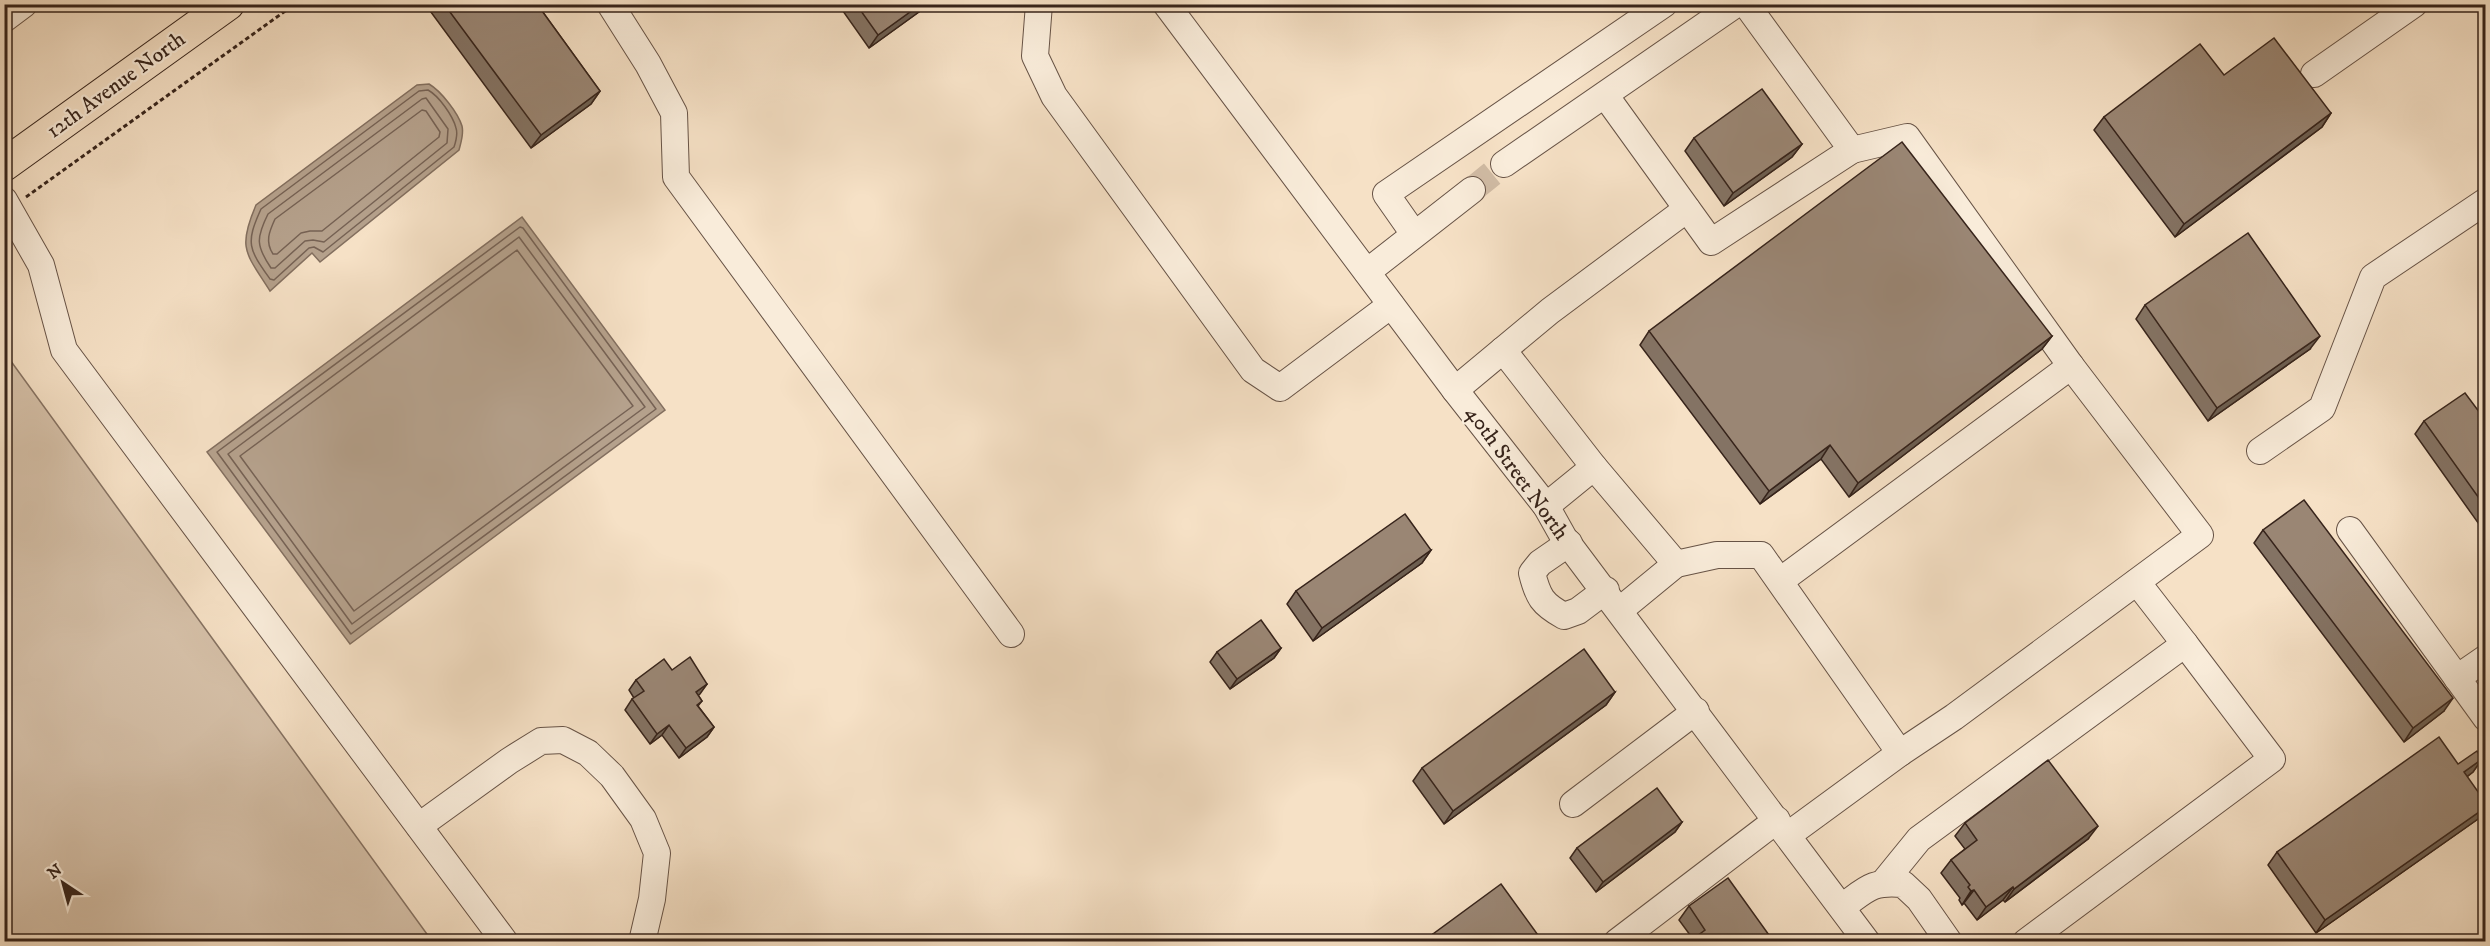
<svg xmlns="http://www.w3.org/2000/svg" width="2490" height="946" font-family="'IM FELL DW Pica',serif">
  <style>
    .green { fill: #d6c1a9; stroke: #867262; stroke-width: 1.5 }
    .water { fill: #b5a18c; stroke: #836f5f; stroke-width: 1.5 }
    .lines { fill: none; stroke-linecap: round; stroke-linejoin: round }
    .shore { stroke: #766254; stroke-width: 1.5 }
    .minor-tunnel { stroke: #d0bba4; stroke-width: 26; stroke-dasharray: 26 13; stroke-linecap: butt }
    .minor-casing { stroke: #675346; stroke-width: 28 }
    .major-casing { stroke: #37241b; stroke-width: 34 }
    .path { stroke: #37241b; stroke-width: 3; stroke-dasharray: 4.5 3; stroke-linecap: butt }
    .minor { stroke: #f9ecda; stroke-width: 26 }
    .major { stroke: #f6e1c6; stroke-width: 32 }
    .wall { fill: #847364; stroke: #37241b; stroke-width: 1.5 }
    .shaded-wall { fill: #6c5e51; stroke: #37241b; stroke-width: 1.5 }
    .building { fill: #9a8674; stroke: #37241b; stroke-width: 1.5 }
    .labels { text-anchor: middle; dominant-baseline: central; stroke-width: 4.5; stroke-linejoin: round; paint-order: stroke }
    .street-label { font-size: 22px; fill: #37241b; stroke: #f9ecda }
  </style>
  <rect width="100%" height="100%" fill="#f6e1c6"/>
  <filter id="stains"><feTurbulence type="fractalNoise" baseFrequency=".00333" numOctaves="4"/><feColorMatrix values="0 0 0 0 .2 0 0 0 0 .09 0 0 0 0 .02 0 0 0 .5 -.17"/></filter>
  <radialGradient id="worn" r=".72"><stop offset=".6" stop-color="#630" stop-opacity="0"/><stop offset="1" stop-color="#630" stop-opacity=".3"/></radialGradient>
  <path class="green" d="M5,353L432,941H5Z"/>
  <g class="water">
    <path d="M429,84C441,91 458,113 462,126C464,134 461,142 459,150L320,262L312,253L270,291C246,253 237,249 256,205L417,85Z"/>
    <path d="M522,217L665,410L350,644L207,452Z"/>
  </g>
  <g class="lines">
    <g class="shore">
      <path d="M428,90C439,96 453,116 456,128C458,134 456,141 454,147L323,252L314,247L309,248L274,280L270,279C249,249 245,244 261,209L419,91Z"/>
      <path d="M426,98L448,129L447,143L324,242L313,240L305,241L275,268H271C256,246 256,238 268,214L422,99Z"/>
      <path d="M422,110L426,111L440,132L439,137L322,231H310L301,233L277,254H273C265,242 269,232 275,219Z"/>
      <path d="M520,227L523,228L656,409L351,634L217,452Z"/>
      <path d="M519,237L645,407L352,624L228,454Z"/>
      <path d="M517,250L633,406L354,611L240,456Z"/>
    </g>
    <path class="minor-tunnel" d="M1472,190L1504,164"/>
    <defs>
      <g id="minor">
        <path d="M610,4L648,64L674,113L676,177L1011,634"/>
        <path d="M1039,4L1035,56L1054,96L1253,370L1280,388L1391,305"/>
        <path d="M1166,4L1455,390L1546,506L1564,538L1867,942"/>
        <path d="M4,19L24,4"/>
        <path d="M2314,74L2414,4"/>
        <path d="M1605,95L1711,242L1852,150L1746,4"/>
        <path d="M1504,164L1736,4"/>
        <path d="M4,200L41,265L64,350L505,942"/>
        <path d="M1414,234L1386,194L1664,4"/>
        <path d="M1367,272L1472,190"/>
        <path d="M1503,350L1594,467"/>
        <path d="M1455,390L1550,311L1687,209"/>
        <path d="M2260,451L2322,408L2373,277L2486,201"/>
        <path d="M1546,506L1594,467L1676,564L1620,610"/>
        <path d="M2350,530L2486,718"/>
        <path d="M1569,543L1540,563L1532,573C1538,597 1542,604 1564,616L1578,611L1606,590"/>
        <path d="M1676,564L1717,555H1761L1900,753L1788,835"/>
        <path d="M1780,581L2071,366L1907,137L1852,150"/>
        <path d="M2457,678L2486,658"/>
        <path d="M1900,753L1954,717L2200,535L2071,366"/>
        <path d="M1573,804L1696,711"/>
        <path d="M419,826L509,761L541,741L563,740L588,753L612,776L643,819L657,853L652,899L642,942"/>
        <path d="M1884,882L1919,839L2185,644L2137,582"/>
        <path d="M1842,907C1867,889 1871,881 1903,884L1919,899L1949,942"/>
        <path d="M1617,942L1777,820"/>
        <path d="M2026,942L2272,759L2185,644"/>
      </g>
      <path id="major" d="M4,165L228,4"/>
    </defs>
    <use href="#minor" class="minor-casing"/>
    <use href="#major" class="major-casing"/>
    <path class="path" d="M26,197L295,4"/>
    <use href="#minor" class="minor"/>
    <use href="#major" class="major"/>
  </g>
  <g class="wall">
    <path d="M425,4H537L600,91L591,104L531,148Z"/>
    <path d="M838,4H927L923,9L869,48Z"/>
    <path d="M2224,75L2331,113L2322,127L2175,237L2094,130L2104,117Z"/>
    <path d="M1694,138L1802,144L1792,157L1724,206L1685,151Z"/>
    <path d="M2145,305L2310,349L2208,421L2136,319Z"/>
    <path d="M1649,331L2052,336L2042,349L1849,497L1821,459L1760,504L1640,345Z"/>
    <path d="M2424,421H2486V534L2415,434Z"/>
    <path d="M2263,530L2444,711L2404,742L2254,543Z"/>
    <path d="M1431,550L1422,563L1313,641L1287,604L1296,591Z"/>
    <path d="M1281,648L1274,658L1230,689L1210,662L1217,652Z"/>
    <path d="M672,670L707,684L698,695L702,701L698,706L714,727L707,737L679,758L662,735L650,744L625,710L632,699L634,698L629,690L636,680Z"/>
    <path d="M1615,692L1606,705L1444,824L1413,781L1422,768Z"/>
    <path d="M2482,759L2473,772L2467,777L2478,819L2316,933L2268,865L2277,852L2458,764Z"/>
    <path d="M1682,822L1675,832L1596,892L1570,858L1577,848Z"/>
    <path d="M1965,823L2088,839L2005,902L2003,900L1977,920L1964,903L1962,905L1959,900L1960,898L1941,873L1951,860L1965,849L1955,836Z"/>
    <path d="M1689,906L1774,942L1693,939L1679,920Z"/>
    <path d="M1433,934L1543,942H1428Z"/>
  </g>
  <g class="shaded-wall">
    <path d="M921,4H927L923,9L869,48L878,35Z"/>
    <path d="M600,91L591,104L531,148L541,135Z"/>
    <path d="M2331,113L2322,127L2175,237L2184,224Z"/>
    <path d="M1802,144L1792,157L1724,206L1733,193Z"/>
    <path d="M2052,336L2042,349L1849,497L1858,483Z"/>
    <path d="M2320,336L2310,349L2208,421L2217,408Z"/>
    <path d="M1830,445L1821,459L1760,504L1769,491Z"/>
    <path d="M1431,550L1422,563L1313,641L1322,628Z"/>
    <path d="M1281,648L1274,658L1230,689L1237,679Z"/>
    <path d="M707,684L700,694L689,702L696,692Z"/>
    <path d="M1615,692L1606,705L1444,824L1453,811Z"/>
    <path d="M2453,698L2444,711L2404,742L2413,728Z"/>
    <path d="M669,725L662,735L650,744L657,734Z"/>
    <path d="M714,727L707,737L679,758L686,748Z"/>
    <path d="M2482,759L2473,772L2455,785L2464,772Z"/>
    <path d="M2486,807V808L2478,819L2316,933L2325,920Z"/>
    <path d="M1682,822L1675,832L1596,892L1603,882Z"/>
    <path d="M2098,826L2088,839L2005,902L2014,889Z"/>
    <path d="M2013,887L2003,900L1977,920L1986,907Z"/>
    <path d="M1974,890L1964,903L1962,905L1971,891Z"/>
  </g>
  <g class="building">
    <path d="M444,4H537L600,91L541,135Z"/>
    <path d="M856,4H921L878,35Z"/>
    <path d="M2274,38L2331,113L2184,224L2104,117L2200,44L2224,75Z"/>
    <path d="M1762,89L1802,144L1733,193L1694,138Z"/>
    <path d="M1902,142L2052,336L1858,483L1830,445L1769,491L1649,331Z"/>
    <path d="M2248,233L2320,336L2217,408L2145,305Z"/>
    <path d="M2465,393L2486,421V508L2424,421Z"/>
    <path d="M2304,500L2453,698L2413,728L2263,530Z"/>
    <path d="M1405,514L1431,550L1322,628L1296,591Z"/>
    <path d="M1261,620L1281,648L1237,679L1217,652Z"/>
    <path d="M1584,649L1615,692L1453,811L1422,768Z"/>
    <path d="M690,657L707,684L696,692L702,701L697,705L714,727L686,748L669,725L657,734L632,699L644,691L636,680L664,659L672,670Z"/>
    <path d="M2439,737L2458,764L2477,751L2482,759L2464,772L2486,803V807L2325,920L2277,852Z"/>
    <path d="M2048,760L2098,826L2014,889L2013,887L1986,907L1974,890L1971,891L1968,887L1970,885L1951,860L1977,840L1965,823Z"/>
    <path d="M1657,788L1682,822L1603,882L1577,848Z"/>
    <path d="M1728,878L1774,942H1689L1705,930L1689,906Z"/>
    <path d="M1501,884L1543,942H1438L1433,934Z"/>
  </g>
  <g class="labels">
    <g class="street-label">
      <text transform="translate(116 85) rotate(-36)">12th Avenue North</text>
      <text transform="translate(1517 473) rotate(54)">40th Street North</text>
    </g>
  </g>
  <rect width="2490" height="946" fill="none" stroke="#f6e1c6" stroke-width="24"/>
  <rect x="6" y="6" width="2478" height="934" fill="none" stroke="#37241b" stroke-width="3"/>
  <rect x="12" y="12" width="2466" height="922" fill="none" stroke="#37241b" stroke-width="1.5"/>
  <g transform="translate(63 883) rotate(324)" stroke="#f9ecda" stroke-width="4.5" paint-order="stroke">
  <path d="M0-4.5L10 22L0 15L-10 22Z" fill="#37241b"/>
  <text y="-9" font-size="16" font-weight="bold" text-anchor="middle" fill="#37241b">N</text>
  </g>
  <rect width="100%" height="100%" filter="url(#stains)"/>
  <rect width="100%" height="100%" fill="url(#worn)"/>
</svg>
